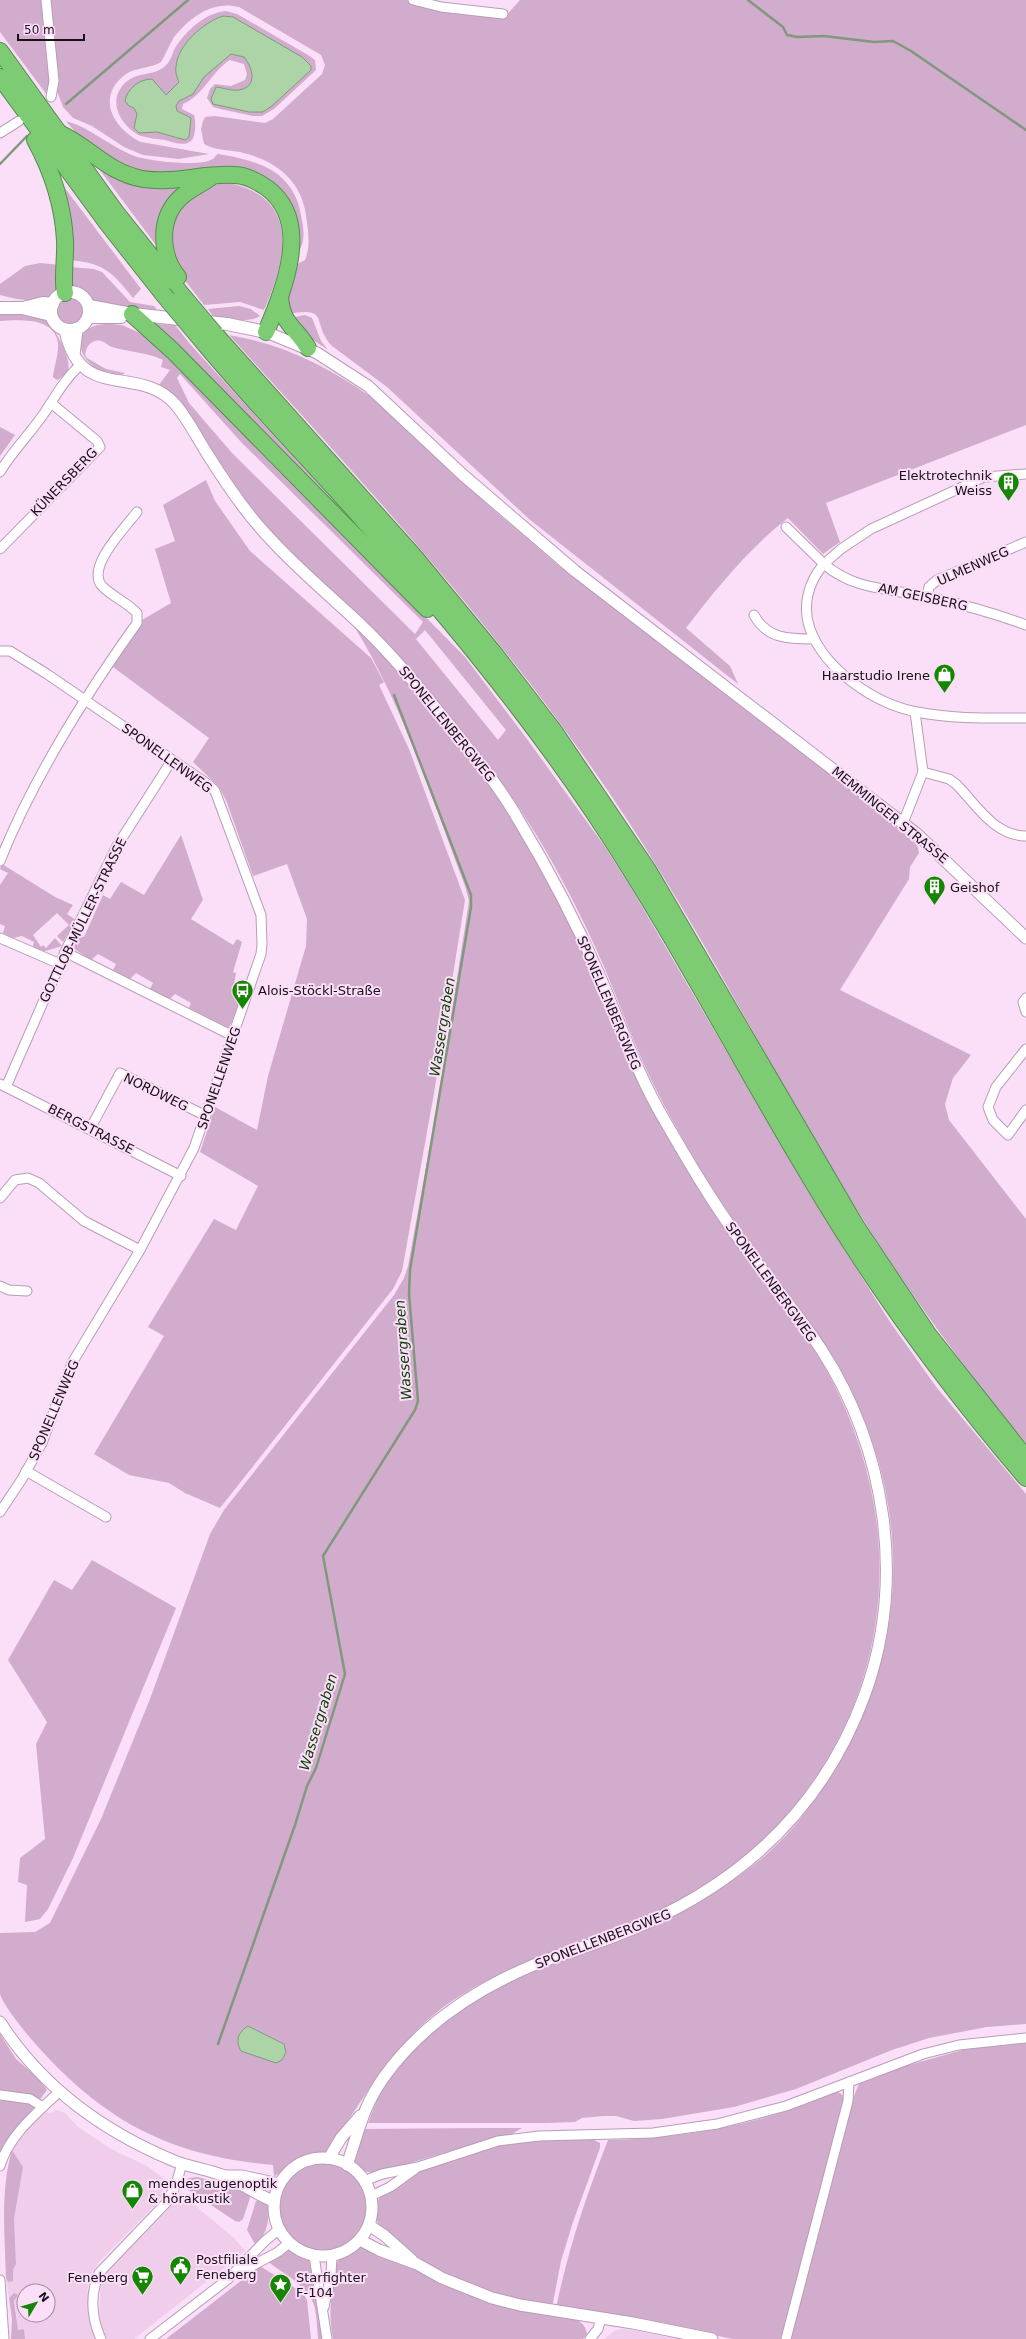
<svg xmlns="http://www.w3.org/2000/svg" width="1026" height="2339" font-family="'DejaVu Sans',sans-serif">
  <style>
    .built { fill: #efcdeb; fill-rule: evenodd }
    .green { fill: #d1accd; fill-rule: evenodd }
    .water { fill: #acd4a7; stroke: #80997c }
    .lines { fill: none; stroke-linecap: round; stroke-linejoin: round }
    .stream { stroke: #80997c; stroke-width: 2.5 }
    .minor-casing { stroke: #b89db6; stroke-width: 11 }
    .tertiary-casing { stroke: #b89db6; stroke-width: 13 }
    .secondary-casing { stroke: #b89db6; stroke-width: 14 }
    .motorway-casing { stroke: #5a8a54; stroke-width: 18 }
    .minor { stroke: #fff; stroke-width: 9 }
    .tertiary { stroke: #fff; stroke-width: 11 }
    .secondary { stroke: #fff; stroke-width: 12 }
    .motorway { stroke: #7dcc73; stroke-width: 16 }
    .motorway-bridge-casing { stroke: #5a8a54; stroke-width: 18; stroke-linecap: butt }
    .motorway-bridge { stroke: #7dcc73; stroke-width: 16 }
    .labels { text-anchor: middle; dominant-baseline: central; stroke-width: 4; stroke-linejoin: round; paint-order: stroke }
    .poi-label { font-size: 13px; fill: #191019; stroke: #fbdef8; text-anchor: start }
    .street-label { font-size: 13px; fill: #191019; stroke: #fbdef8 }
    .water-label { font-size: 14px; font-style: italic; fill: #0b4204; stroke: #fbdef8 }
  </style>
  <rect width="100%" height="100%" fill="#fbdef8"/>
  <g class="built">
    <path d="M56,2110L65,2113L78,2127L111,2149L147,2166L166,2180L162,2196L156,2204L98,2263L91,2275L87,2291H90V2323L95,2339H25L24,2329L18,2330L14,2293L9,2298L6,2278L8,2282L16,2264L14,2219L23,2167L12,2150L29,2127L46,2112L50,2113ZM24,2291H48V2315H24Z"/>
    <path d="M179,2192L235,2239L245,2251L134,2339H108L99,2324L101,2280L108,2270L165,2213Z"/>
    <path d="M621,2329L634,2330L676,2339H604L614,2331Z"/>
  </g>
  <g class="green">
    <path d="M0,0H43L51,83L47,95L0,32Z"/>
    <path d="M49,0H406L504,18L520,0H1026V425L826,503L840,542L823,554L788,518C748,549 716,589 686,628L730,666L738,684L529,519L387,387L332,346C310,322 332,306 287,314L286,303L294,266L305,260C311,245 308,231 306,215C301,179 274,160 240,152C228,150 214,150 204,144L201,129L203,121L205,117L215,116L265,123L273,119L322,74L325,65L321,55L239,7C213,0 190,17 174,37C169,45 166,54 161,62C150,69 136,67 126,74C95,97 113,128 141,142L209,154L179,159L143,155L124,147L92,126L73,118L63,107L57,91Z"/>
    <path d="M226,11L237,14L308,55L315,60L316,70L274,109L262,116H253L220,109L213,107L207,98L210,89L215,84L231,86L245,80L247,74L244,64L230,60C211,72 204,95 183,104L182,109L194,115C196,121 196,137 191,141C184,147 173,142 165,140C157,139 148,138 141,136C125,129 110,108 119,91C132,67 155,80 168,63C172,58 173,50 177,45C189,28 206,13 226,11Z"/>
    <path d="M66,121C91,128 108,145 132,155C145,161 204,168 214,158C215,157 216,155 218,154C261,161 296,172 302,221C304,231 305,242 299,251L273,186L173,176L124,168L81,139Z"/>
    <path d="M99,169L114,177L194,182L159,249Z"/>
    <path d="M58,179L141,289L133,298C112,272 104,263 70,260Z"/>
    <path d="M227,183C301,196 287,259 264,310L240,302L204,305L177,270L171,257L169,226L187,199L212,185Z"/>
    <path d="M40,263L61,265C60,272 61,281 58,287C51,308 15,299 0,295V284L25,266Z"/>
    <path d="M70,267L94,269L102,272L130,302L154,306L158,311C139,309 117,310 99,304C87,299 84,288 69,287Z"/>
    <circle cx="70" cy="312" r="14"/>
    <path d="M239,306L251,309L260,316C247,324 228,318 213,316L208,309Z"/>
    <path d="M0,314C13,315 34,313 46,321C55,327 72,360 68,370C66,375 61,378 57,380L53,377C54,367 59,353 58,343C54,317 20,320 0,321Z"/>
    <path d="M305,315L312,318L321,341L328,350L303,333L290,318Z"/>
    <path d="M154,324L175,325L190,344L367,538Z"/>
    <path d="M122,325L149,337L465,657L527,739L603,844L630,886L809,1193L890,1322L937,1388L1026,1494V2024L987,2027L929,2038L892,2050L796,2089L734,2107L662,2119L634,2121L616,2116H603L582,2118L575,2122L547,2123H368C374,2108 380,2090 389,2076C399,2061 413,2050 425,2038C459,2007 501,1982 544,1966C604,1943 665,1926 719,1889C736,1878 753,1866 768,1853C792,1832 812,1805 829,1779C912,1651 914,1498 838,1366C811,1317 773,1277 741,1231C713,1191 687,1148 664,1105C640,1061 624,1015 605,969C573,895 533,821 483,758L259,523L169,391L159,385L170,370L161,367L163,360C146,352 129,352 112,347C106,345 103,339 95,341C88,343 86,349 85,355L87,358L106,369L125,373L122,375C113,372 103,372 95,367C79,358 73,334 94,326C102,323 113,324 122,325ZM180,374L241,442L423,622L415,634L232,453L189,403L177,378ZM425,630L506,730L498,740L416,639Z"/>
    <path d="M229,335C282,344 327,366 371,397L496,512L559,566L868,803L917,844L919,853L910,867L909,879L840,990L971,1055L953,1078L945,1104L949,1120L1026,1219V1443C955,1358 892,1269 835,1174C765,1058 704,937 630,824C515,647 371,491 229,335Z"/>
    <path d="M0,427L15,435L0,456Z"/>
    <path d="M206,480L215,501L250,551L371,658L384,682L379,685L409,749L465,900L434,1093L402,1271L393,1289L220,1508L185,1493L169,1483L129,1475L94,1454L164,1336L148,1327L214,1219L236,1230L258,1186L200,1152L215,1107L257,1130L268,1076L306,946L307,919L287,864L253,876L226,800L219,787L193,762L209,738L113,667L142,620L171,603L155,549L175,541L163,505Z"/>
    <path d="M352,623C438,708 513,806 566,915C578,941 591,968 602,995C616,1028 627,1063 645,1094C659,1120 675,1145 690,1170C700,1187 708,1205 720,1221C755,1271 798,1318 828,1373C910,1525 895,1699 776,1827C735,1870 684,1902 630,1924C567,1950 498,1967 442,2008C392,2047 362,2101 326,2153C314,2153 299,2156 289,2164C284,2169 281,2174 274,2176L273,2165C172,2156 107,2123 39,2048C29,2037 4,2007 0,1994C0,1980 0,1949 0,1933L35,1932L50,1923L101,1819L150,1699L210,1534L224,1510L394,1295L404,1278L408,1266L437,1106L469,901L465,886C431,797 403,704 352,623Z"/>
    <path d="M181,835L203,900L191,919L233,945L237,939L242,942L233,972L236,973L233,990L244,992L229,1028L189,1008L191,1003L175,994L170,999L150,989L153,983L136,973L130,979L113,970L116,964L98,954L91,960L73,948L77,936L84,937L103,895L110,899L121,882L144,895Z"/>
    <path d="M2,864L55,897L73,905L67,914L76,920L63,942L57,936L69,925L57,913L33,935L41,947L43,945L46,948L55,938L62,946L42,952L33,946L34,942L22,936L13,938L3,933L5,926L0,924V885L8,873L0,869Z"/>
    <path d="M92,1560L176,1608L73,1858L48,1909L40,1919L25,1922L27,1885L18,1882L20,1858L45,1839L36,1744L47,1722L8,1660L54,1580L72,1590Z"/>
    <path d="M0,2034L16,2059L39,2079L47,2090L0,2152Z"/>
    <path d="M1026,2043V2339H790L851,2103L859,2084L898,2068L970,2048Z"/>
    <path d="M838,2092L844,2096L840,2114L781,2339H733L660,2324L556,2308C568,2250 586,2196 608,2140C669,2139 732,2129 789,2110C806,2105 821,2097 838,2092Z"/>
    <path d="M489,2128H522L507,2137L483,2141L381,2172C368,2173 362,2173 355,2161L361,2129Z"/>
    <path d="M566,2139L594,2140L600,2143V2148L573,2222L561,2261L552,2308C496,2295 440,2280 396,2242C388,2235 381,2229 376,2219C376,2214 375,2206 378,2201C389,2180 463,2151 487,2147C513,2142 540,2140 566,2139Z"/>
    <path d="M12,2150L23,2167L14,2219L16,2264L13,2270V2281L8,2282L6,2278C5,2235 0,2191 12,2150Z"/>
    <circle cx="323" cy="2207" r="45"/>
    <path d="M197,2177L218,2182L251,2195L243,2219L239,2222L235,2221L181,2185L189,2178Z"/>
    <path d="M260,2198L269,2207C268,2222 268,2235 255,2244L247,2230L256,2201Z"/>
    <path d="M358,2247L374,2251L469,2290L574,2319C582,2322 585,2325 587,2334L583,2339H333C328,2313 331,2289 337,2263L340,2258Z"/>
    <path d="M290,2248L308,2259L311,2264L323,2339H318C317,2328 317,2315 314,2305C307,2284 283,2274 267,2261Z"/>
    <path d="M260,2266L303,2293L307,2300L311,2339H166Z"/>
    <path d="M14,2293L18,2295L14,2301L18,2330L24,2329L25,2339H11L12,2319L9,2298Z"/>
  </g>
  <g class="water">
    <path d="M223,16L233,17L302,57L311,66V70L273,105L263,112H249L213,104L211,99L216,87C224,88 231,91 239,90C258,87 253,68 244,57L231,54L204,77L193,94L179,101L176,106L177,111L191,118L189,137L185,140L157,132L139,133L134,128L137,114L134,108L129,106L125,101C127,89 139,79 152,79L166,95L179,82C177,77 175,72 176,67C177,45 204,22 223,16Z"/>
    <path d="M248,2026L284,2044L286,2052L282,2060L276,2063L241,2051C235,2041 238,2032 248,2026Z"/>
  </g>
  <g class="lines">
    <g class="stream">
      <path d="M748,0L783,27L787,35L797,37L824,36L874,42L893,41L911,51L1026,130"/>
      <path d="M66,104L188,0"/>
      <path d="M0,164L27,136"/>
      <path d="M218,2044L295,1825L307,1786L316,1768L345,1674L323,1556L415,1410L418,1401L409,1294L410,1270L471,907V895L394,695"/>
    </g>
    <defs>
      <g id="minor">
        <path d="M46,0L54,81L51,97"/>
        <path d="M413,0L441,7L503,14"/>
        <path d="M0,133L19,121"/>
        <path d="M0,472C13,450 31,433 45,412C56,395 65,379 80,365"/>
        <path d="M786,527L824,564L841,549L871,529L984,477L1026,474"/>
        <path d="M0,549L100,447L97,441L51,403"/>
        <path d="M927,596L929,587L937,580L1026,542"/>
        <path d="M754,615C767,639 789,639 814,639"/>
        <path d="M1026,625C994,613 961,604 928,597C890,588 855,591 824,564C808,582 802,606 810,629C825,670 875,704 917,712C952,719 990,718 1026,718"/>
        <path d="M0,651H10L47,674L209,785L215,791L261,915L262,944L261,954L194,1148L140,1250L72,1363L42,1443L22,1479L0,1512"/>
        <path d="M923,772L949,779L956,784C976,804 994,836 1026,836"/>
        <path d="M903,823L923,772L915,712"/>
        <path d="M0,861C32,781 87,693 137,623V613C128,603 113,597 103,587C84,569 125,528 137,512"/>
        <path d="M0,938L60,964"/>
        <path d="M65,952L233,1036"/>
        <path d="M1026,998L1023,1002L1026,1012"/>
        <path d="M1026,1049L996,1087L988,1107L993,1120L1008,1135L1026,1110"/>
        <path d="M0,1084L181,1176"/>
        <path d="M6,1087L65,952L117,846L172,760"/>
        <path d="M90,1129L120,1073L206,1116"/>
        <path d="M0,1198L15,1180L28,1178L39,1183L84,1221L140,1250"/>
        <path d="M0,1286L9,1290L27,1291"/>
        <path d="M26,1471L106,1517"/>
        <path d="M0,2095L30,2099L43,2107"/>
        <path d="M0,2166C9,2135 37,2113 60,2091"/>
        <path d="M364,2181L382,2174L418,2167L498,2141L539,2136L653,2133L717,2124L786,2106L923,2054L959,2045L1026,2038"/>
        <path d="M371,2196L390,2187L415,2169"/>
        <path d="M314,2256L327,2339"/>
        <path d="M237,2274L278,2252L289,2243"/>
        <path d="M0,2280L4,2339"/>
        <path d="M324,2307L331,2274L332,2256"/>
        <path d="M101,2339C91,2317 90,2295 99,2273L166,2203L176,2185L182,2163"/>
        <path d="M150,2339L228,2279L265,2241L278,2230"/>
        <path d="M590,2339L598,2329L601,2318"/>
        <path d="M786,2339L848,2101L849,2082"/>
      </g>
      <g id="tertiary">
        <path d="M65,330C80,404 138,363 175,404C188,419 197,438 208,455C225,482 242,508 264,532C293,565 327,593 359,623C394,656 425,695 455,732C477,760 500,787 518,819C549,870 577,924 601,979C621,1026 638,1076 665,1121C687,1159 709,1197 735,1233C762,1272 794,1308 821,1349C886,1449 906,1580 865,1694C821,1815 733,1891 615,1936C589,1946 562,1954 536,1964C476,1989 422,2024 384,2077C362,2108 359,2131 347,2165"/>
        <path d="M266,332L317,353L368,386L463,475L575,571L917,834L1026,938"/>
        <path d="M74,355L77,329"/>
        <path d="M0,2022C41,2086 103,2131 172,2160C188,2167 206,2169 222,2175C240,2182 256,2194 273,2201"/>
        <circle cx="323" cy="2207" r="49"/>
        <path d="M329,2158L341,2138L360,2116"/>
        <path d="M226,2176H242L279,2184"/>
        <path d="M369,2225L385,2236L412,2260"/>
        <path d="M360,2240L379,2250L417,2264L442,2278L492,2298L520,2305L633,2323L712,2339"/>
      </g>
      <g id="secondary">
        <circle cx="70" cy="311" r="19"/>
        <path d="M89,306L132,314L227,324L266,332"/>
        <path d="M0,308H22L51,315"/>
        <path d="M23,308L43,303L53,304"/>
        <path d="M89,317H121"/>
      </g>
      <g id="motorway">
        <path d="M0,51L115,211L182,295"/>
        <path d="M0,77L107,223L163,294"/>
        <path d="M59,133C90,147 106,172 143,179C173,184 203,173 234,175C246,175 257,181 267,188C313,222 283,291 266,332"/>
        <path d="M35,140C52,171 63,205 65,240C66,256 62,280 65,293"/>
        <path d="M178,277C160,255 158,218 181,197C190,189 200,185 210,178"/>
        <path d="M280,297C282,325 296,327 308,348"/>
        <path d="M132,314L173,351L427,609"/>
        <path d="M215,334L414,556L494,653L554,731L648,870L856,1226L928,1334L1026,1458"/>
        <path d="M204,343C252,401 305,455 355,511C439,607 521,704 592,810C676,935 744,1070 823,1199C883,1298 951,1390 1026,1478"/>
      </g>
    </defs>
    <use href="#minor" class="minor-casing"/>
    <use href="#tertiary" class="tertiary-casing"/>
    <use href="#secondary" class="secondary-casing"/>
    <use href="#motorway" class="motorway-casing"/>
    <use href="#minor" class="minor"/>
    <use href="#tertiary" class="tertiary"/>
    <use href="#secondary" class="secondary"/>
    <use href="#motorway" class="motorway"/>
    <defs>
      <g id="motorway-bridge">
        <path d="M163,294L204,343"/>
        <path d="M182,295L215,334"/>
      </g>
    </defs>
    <use href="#motorway-bridge" class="motorway-bridge-casing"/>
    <use href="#motorway-bridge" class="motorway-bridge"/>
  </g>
  <defs>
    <symbol id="building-pin" viewBox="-11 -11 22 30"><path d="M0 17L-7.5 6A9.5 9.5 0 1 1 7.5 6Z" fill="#158601" stroke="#fbdef8"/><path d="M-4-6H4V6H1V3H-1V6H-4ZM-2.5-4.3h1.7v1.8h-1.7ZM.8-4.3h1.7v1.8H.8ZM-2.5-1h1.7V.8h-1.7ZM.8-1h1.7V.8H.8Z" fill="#fff"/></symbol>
    <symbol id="shop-pin" viewBox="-11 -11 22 30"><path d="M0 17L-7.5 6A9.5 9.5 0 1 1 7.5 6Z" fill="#158601" stroke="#fbdef8"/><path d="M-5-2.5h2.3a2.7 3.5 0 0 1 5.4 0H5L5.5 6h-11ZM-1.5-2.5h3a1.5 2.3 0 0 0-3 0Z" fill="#fff"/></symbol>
    <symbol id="bus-pin" viewBox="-11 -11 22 30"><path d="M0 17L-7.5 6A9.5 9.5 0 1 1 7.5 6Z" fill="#158601" stroke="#fbdef8"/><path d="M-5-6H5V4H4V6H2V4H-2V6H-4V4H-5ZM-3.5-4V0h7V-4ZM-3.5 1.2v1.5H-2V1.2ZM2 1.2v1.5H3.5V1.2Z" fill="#fff"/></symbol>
    <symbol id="civic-pin" viewBox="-11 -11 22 30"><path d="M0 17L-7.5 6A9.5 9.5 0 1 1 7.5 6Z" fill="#158601" stroke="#fbdef8"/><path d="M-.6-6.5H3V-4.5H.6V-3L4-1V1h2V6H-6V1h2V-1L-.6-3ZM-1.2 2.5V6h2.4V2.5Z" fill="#fff"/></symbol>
    <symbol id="supermarket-pin" viewBox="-11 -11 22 30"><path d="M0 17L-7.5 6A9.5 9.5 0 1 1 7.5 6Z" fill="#158601" stroke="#fbdef8"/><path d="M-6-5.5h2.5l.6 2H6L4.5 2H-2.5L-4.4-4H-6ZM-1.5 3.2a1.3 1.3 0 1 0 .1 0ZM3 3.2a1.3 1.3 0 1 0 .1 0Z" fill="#fff"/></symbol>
    <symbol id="sight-pin" viewBox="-11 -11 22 30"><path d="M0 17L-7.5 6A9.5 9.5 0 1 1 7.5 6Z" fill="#158601" stroke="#fbdef8"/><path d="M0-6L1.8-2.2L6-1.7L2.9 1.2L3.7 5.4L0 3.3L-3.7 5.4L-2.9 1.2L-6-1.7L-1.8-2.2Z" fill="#fff"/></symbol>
  </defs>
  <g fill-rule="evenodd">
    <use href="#building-pin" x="996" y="470" width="25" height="34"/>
    <use href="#shop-pin" x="932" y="662" width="25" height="34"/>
    <use href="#building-pin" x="922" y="874" width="25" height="34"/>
    <use href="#bus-pin" x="230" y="978" width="25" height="34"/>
    <use href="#shop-pin" x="120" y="2178" width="25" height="34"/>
    <use href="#civic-pin" x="168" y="2254" width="25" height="34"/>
    <use href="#supermarket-pin" x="130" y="2264" width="25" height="34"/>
    <use href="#sight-pin" x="268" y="2272" width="25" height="34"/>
  </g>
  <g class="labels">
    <g class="poi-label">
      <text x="992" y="475" text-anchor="end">Elektrotechnik<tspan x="992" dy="15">Weiss</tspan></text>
      <text x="930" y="675" text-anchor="end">Haarstudio Irene</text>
      <text x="950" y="887">Geishof</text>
      <text x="258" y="990">Alois-Stöckl-Straße</text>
      <text x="148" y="2183">mendes augenoptik<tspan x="148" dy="15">&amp; hörakustik</tspan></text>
      <text x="196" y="2259">Postfiliale<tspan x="196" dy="15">Feneberg</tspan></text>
      <text x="128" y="2277" text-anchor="end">Feneberg</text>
      <text x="296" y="2277">Starfighter<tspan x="296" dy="15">F-104</tspan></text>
    </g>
    <g class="street-label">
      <text transform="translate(64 482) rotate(-46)">KÜNERSBERG</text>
      <text transform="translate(973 566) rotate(-24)">ULMENWEG</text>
      <text transform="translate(923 597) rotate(12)">AM GEISBERG</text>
      <text transform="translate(447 724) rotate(51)">SPONELLENBERGWEG</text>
      <text transform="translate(167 758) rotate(36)">SPONELLENWEG</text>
      <text transform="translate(890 815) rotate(39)">MEMMINGER STRASSE</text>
      <text transform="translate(83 920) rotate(-64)">GOTTLOB-MÜLLER-STRASSE</text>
      <text transform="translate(609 1003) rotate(67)">SPONELLENBERGWEG</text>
      <text transform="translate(219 1078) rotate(-71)">SPONELLENWEG</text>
      <text transform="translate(156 1092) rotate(26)">NORDWEG</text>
      <text transform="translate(91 1129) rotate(27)">BERGSTRASSE</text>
      <text transform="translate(771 1282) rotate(54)">SPONELLENBERGWEG</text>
      <text transform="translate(54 1410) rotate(-67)">SPONELLENWEG</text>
      <text transform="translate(603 1939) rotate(-21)">SPONELLENBERGWEG</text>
    </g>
    <g class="water-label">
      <text transform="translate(442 1027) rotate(-81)">Wassergraben</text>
      <text transform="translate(403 1350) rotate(-94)">Wassergraben</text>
      <text transform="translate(318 1722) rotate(-73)">Wassergraben</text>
    </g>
  </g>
  <g transform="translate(36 2303) rotate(52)"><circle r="19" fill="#fbdef8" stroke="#a18c9f"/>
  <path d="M0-3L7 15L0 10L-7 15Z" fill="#158601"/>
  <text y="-6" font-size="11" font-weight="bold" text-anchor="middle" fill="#191019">N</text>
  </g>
  <path d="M18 34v6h66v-6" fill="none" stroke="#191019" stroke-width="2"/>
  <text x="24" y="34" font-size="12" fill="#191019" stroke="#fbdef8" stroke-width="3" paint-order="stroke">50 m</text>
</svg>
